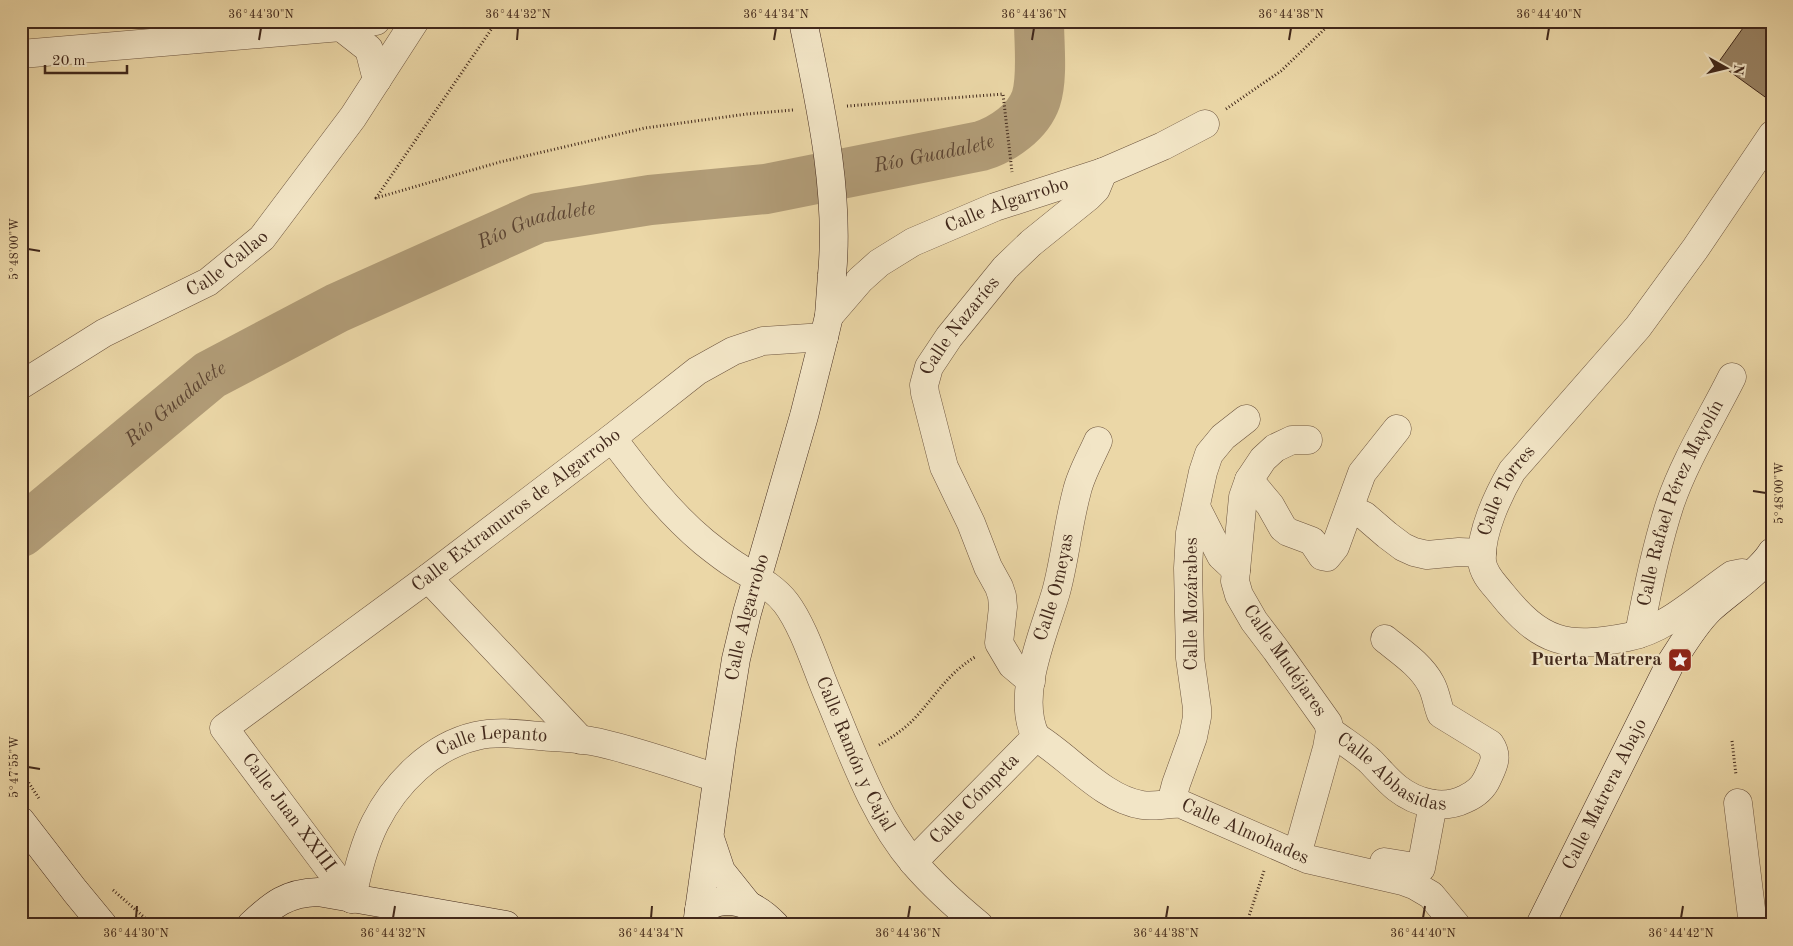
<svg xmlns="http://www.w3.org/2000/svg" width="1793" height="946" font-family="'Old Standard TT',serif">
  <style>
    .green { fill: #ceb98f; stroke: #887055 }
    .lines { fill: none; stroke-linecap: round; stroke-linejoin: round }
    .river { stroke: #b19c77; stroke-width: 50 }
    .building { fill: #998364; stroke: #41281b }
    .street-casing { stroke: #6c543e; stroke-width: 29 }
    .secondary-casing { stroke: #41281b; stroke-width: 29 }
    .path { stroke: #41281b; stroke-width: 3; stroke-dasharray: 1 2.5; stroke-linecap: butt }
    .street { stroke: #f2e5c6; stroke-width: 28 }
    .secondary { stroke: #f2e5c6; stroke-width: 28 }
    .secondary-bridge-casing { stroke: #41281b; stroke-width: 29; stroke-linecap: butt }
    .secondary-bridge { stroke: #f2e5c6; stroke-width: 28 }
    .ticks { fill: none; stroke: #41281b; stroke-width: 2 }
    .labels { text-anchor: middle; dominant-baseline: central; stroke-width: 4.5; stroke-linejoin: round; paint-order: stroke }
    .street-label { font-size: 19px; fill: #41281b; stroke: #f2e5c6 }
    .poi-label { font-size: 19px; font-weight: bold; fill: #41281b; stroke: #f2e5c6; text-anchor: end }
    .water-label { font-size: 20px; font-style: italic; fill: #5d4532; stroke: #f2e5c6 }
    .neatline { fill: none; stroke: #41281b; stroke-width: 2 }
    .ticks-label { font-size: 12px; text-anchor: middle; fill: #41281b }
  </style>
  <rect width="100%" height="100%" fill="#ebd7a7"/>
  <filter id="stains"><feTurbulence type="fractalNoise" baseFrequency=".004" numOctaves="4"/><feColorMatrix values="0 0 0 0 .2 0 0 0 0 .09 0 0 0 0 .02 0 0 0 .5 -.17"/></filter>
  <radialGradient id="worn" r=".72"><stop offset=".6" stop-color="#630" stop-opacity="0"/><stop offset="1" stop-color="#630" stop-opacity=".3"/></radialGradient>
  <path class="green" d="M724,913L742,914L760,925H707L711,917Z"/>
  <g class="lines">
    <path class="river" id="s1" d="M21,532L210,375L337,308L538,218L650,200L766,189L981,146C1003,139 1028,122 1036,99C1043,77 1039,44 1039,21"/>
  </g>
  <path class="building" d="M1748,21H1772V102L1718,63Z"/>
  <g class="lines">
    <defs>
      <g id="street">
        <path d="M341,27L369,49L377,80"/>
        <path d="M21,54L341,27L376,21"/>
        <path id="s2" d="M829,316L860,280L879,263L913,242L995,207L1103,172L1163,146L1205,124"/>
        <path id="s3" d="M21,385L104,333L208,282L262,238L353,117L415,21"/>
        <path id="s4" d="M612,438C640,475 668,512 704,542C714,550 724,558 735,565C752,576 773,586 786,603C804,627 816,667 828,695C852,752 873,815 914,863C933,885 956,906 979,925"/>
        <path d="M1249,480L1270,505L1283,528L1288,532L1312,541L1322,556L1327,557L1335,547L1362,473L1397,429"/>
        <path d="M1196,507L1221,556L1236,570"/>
        <path d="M1350,509L1365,516L1387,535L1403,547L1414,552L1427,555L1459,552L1482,553"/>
        <path id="s5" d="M1742,573L1732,575C1701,596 1666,630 1628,637C1566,649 1541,643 1501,593C1494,584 1483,574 1482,561C1480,533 1498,495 1512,471L1638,327L1695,249L1772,135"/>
        <path d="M428,578L581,740"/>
        <path id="s6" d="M1639,634C1647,591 1656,547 1670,504C1685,460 1711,419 1732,377"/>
        <path id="s7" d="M1031,681L1012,665L999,643L1003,607L1002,596L999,587L988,567L971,523L944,467L925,393L924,385L929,367L949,337L1005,268L1031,243L1088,197L1096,189L1103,172"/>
        <path id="s8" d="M1330,731C1343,741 1358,750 1370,761C1379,770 1387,780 1397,788C1416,803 1443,810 1465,799C1474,795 1483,788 1487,779C1493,766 1499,757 1490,744L1441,714C1437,704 1436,693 1431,684C1421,665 1401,652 1385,639"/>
        <path id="s9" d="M1036,737C1069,757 1103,799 1142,805C1155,807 1168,803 1181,804L1307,859L1403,881L1414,885L1431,895L1456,925"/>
        <path id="s10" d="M1036,737C1015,696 1044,633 1056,592C1065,559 1068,524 1077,491C1081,474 1091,457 1098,441"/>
        <path d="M1171,803L1176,784L1193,737L1197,717V708L1190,658L1188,568L1190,533L1194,514L1203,472L1209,454L1223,437L1246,419"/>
        <path d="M1738,803L1753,925"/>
        <path d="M1297,855L1327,748L1330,731L1328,723L1276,650L1254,621L1239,595L1235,581L1243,497L1249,480L1263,459L1275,448L1292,440H1308"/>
        <path id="s11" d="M913,862L1036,737"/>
        <path d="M1384,862L1421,868L1433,804"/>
        <path id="s12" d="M352,899L224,728L428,578L612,438L697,371L733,351L763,341L824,337"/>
        <path id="s13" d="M352,899C357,872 363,847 375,823C395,783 432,746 476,736C497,731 519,734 540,736C560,738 581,738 601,743C640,752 679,766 717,778"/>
      </g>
      <g id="secondary">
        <path d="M21,821L75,891L103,925"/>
        <path d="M711,841L721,871L749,906"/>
        <path d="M699,910C705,907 712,904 718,902C740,897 761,910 775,925"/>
        <path d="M251,925C273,904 287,893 318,892L506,925"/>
        <path id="s14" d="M697,925L722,745L736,659L747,613L804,416L824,337L829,316L832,275"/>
        <path id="s15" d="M1540,925L1670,664C1682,646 1693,626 1709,610C1726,594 1760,572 1772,552"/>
      </g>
    </defs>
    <use href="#street" class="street-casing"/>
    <use href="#secondary" class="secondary-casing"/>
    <g class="path">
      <path d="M497,21L376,198L500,162L645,128L747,114L793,110"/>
      <path d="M847,106L1003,94L1012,172"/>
      <path d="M1226,109L1281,71L1333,21"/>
      <path d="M1732,741L1736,775"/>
      <path d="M879,745C891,738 903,730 913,720C935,697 947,674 975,657"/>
      <path d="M21,771L40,800"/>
      <path d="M113,890L153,925"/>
      <path d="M1246,925L1264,871"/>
    </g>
    <use href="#street" class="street"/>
    <use href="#secondary" class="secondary"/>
    <defs>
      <path id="secondary-bridge" d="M803,21C820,104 840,191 832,275"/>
    </defs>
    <use href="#secondary-bridge" class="secondary-bridge-casing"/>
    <use href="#secondary-bridge" class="secondary-bridge"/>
  </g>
  <path class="ticks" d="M259,40L261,28M517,40L518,28M774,40L776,28M1032,40L1034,28M1289,40L1291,28M1547,40L1549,28M28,249L40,251M1753,491L1766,493M28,767L40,769M136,918L137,906M393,918L395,906M651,918L652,906M908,918L910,906M1166,918L1168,906M1423,918L1425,906M1681,918L1683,906"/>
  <defs>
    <symbol id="sight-square" viewBox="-11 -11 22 22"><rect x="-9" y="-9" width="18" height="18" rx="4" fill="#8f2418" stroke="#f2e5c6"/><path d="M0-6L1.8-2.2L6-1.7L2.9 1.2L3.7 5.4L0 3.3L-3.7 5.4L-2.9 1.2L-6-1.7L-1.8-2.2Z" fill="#fff"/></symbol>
  </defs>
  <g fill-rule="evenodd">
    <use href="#sight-square" x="1666" y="646" width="28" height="28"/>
  </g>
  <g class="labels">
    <g class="street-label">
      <text stroke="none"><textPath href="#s2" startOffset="214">Calle Algarrobo</textPath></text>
      <text stroke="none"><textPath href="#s3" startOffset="240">Calle Callao</textPath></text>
      <text stroke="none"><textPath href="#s7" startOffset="394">Calle Nazaríes</textPath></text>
      <text stroke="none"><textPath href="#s5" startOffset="391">Calle Torres</textPath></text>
      <text stroke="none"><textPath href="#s6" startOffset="138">Calle Rafael Pérez Mayolín</textPath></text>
      <text stroke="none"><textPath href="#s12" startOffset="578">Calle Extramuros de Algarrobo</textPath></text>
      <text stroke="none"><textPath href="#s10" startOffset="154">Calle Omeyas</textPath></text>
      <text transform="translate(1192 604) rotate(-90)">Calle Mozárabes</text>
      <text stroke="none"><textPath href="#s14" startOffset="312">Calle Algarrobo</textPath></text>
      <text transform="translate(1284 661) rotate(55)">Calle Mudéjares</text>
      <text stroke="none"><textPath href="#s13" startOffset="232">Calle Lepanto</textPath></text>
      <text stroke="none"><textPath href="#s4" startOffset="408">Calle Ramón y Cajal</textPath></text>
      <text stroke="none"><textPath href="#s8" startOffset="76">Calle Abbasidas</textPath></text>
      <text stroke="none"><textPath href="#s15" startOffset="146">Calle Matrera Abajo</textPath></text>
      <text stroke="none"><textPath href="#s11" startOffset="88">Calle Cómpeta</textPath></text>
      <text transform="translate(288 813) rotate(53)">Calle Juan XXIII</text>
      <text stroke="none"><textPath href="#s9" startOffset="236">Calle Almohades</textPath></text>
    </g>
    <g class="poi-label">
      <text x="1662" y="660">Puerta Matrera</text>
    </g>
    <g class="water-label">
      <text stroke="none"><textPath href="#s1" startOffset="1011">Río Guadalete</textPath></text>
      <text stroke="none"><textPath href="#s1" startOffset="606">Río Guadalete</textPath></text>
      <text stroke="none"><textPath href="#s1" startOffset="201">Río Guadalete</textPath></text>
    </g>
  </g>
  <rect width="1793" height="946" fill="none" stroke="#ebd7a7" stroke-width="55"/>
  <g transform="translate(1726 68) rotate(98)" stroke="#f2e5c6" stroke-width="4" paint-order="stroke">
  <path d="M0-4L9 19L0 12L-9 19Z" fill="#41281b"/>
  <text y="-8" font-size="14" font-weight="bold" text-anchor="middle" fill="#41281b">N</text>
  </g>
  <path d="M45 65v8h82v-8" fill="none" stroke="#41281b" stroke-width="2.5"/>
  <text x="52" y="65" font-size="15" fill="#41281b" stroke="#f2e5c6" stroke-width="4" paint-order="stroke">20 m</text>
  <rect x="28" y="28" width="1738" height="890" class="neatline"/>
  <g class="ticks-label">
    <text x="261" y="18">36°44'30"N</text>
    <text x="518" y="18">36°44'32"N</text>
    <text x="776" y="18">36°44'34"N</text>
    <text x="1034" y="18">36°44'36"N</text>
    <text x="1291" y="18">36°44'38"N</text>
    <text x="1549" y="18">36°44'40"N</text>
    <text transform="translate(14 249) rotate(-90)" y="4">5°48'00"W</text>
    <text transform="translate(1779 493) rotate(-90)" y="4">5°48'00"W</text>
    <text transform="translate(14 767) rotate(-90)" y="4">5°47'55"W</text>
    <text x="136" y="937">36°44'30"N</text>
    <text x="393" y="937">36°44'32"N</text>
    <text x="651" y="937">36°44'34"N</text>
    <text x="908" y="937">36°44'36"N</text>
    <text x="1166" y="937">36°44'38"N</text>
    <text x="1423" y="937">36°44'40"N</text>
    <text x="1681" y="937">36°44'42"N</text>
  </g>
  <rect width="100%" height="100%" filter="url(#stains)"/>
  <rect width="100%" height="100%" fill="url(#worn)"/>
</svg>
